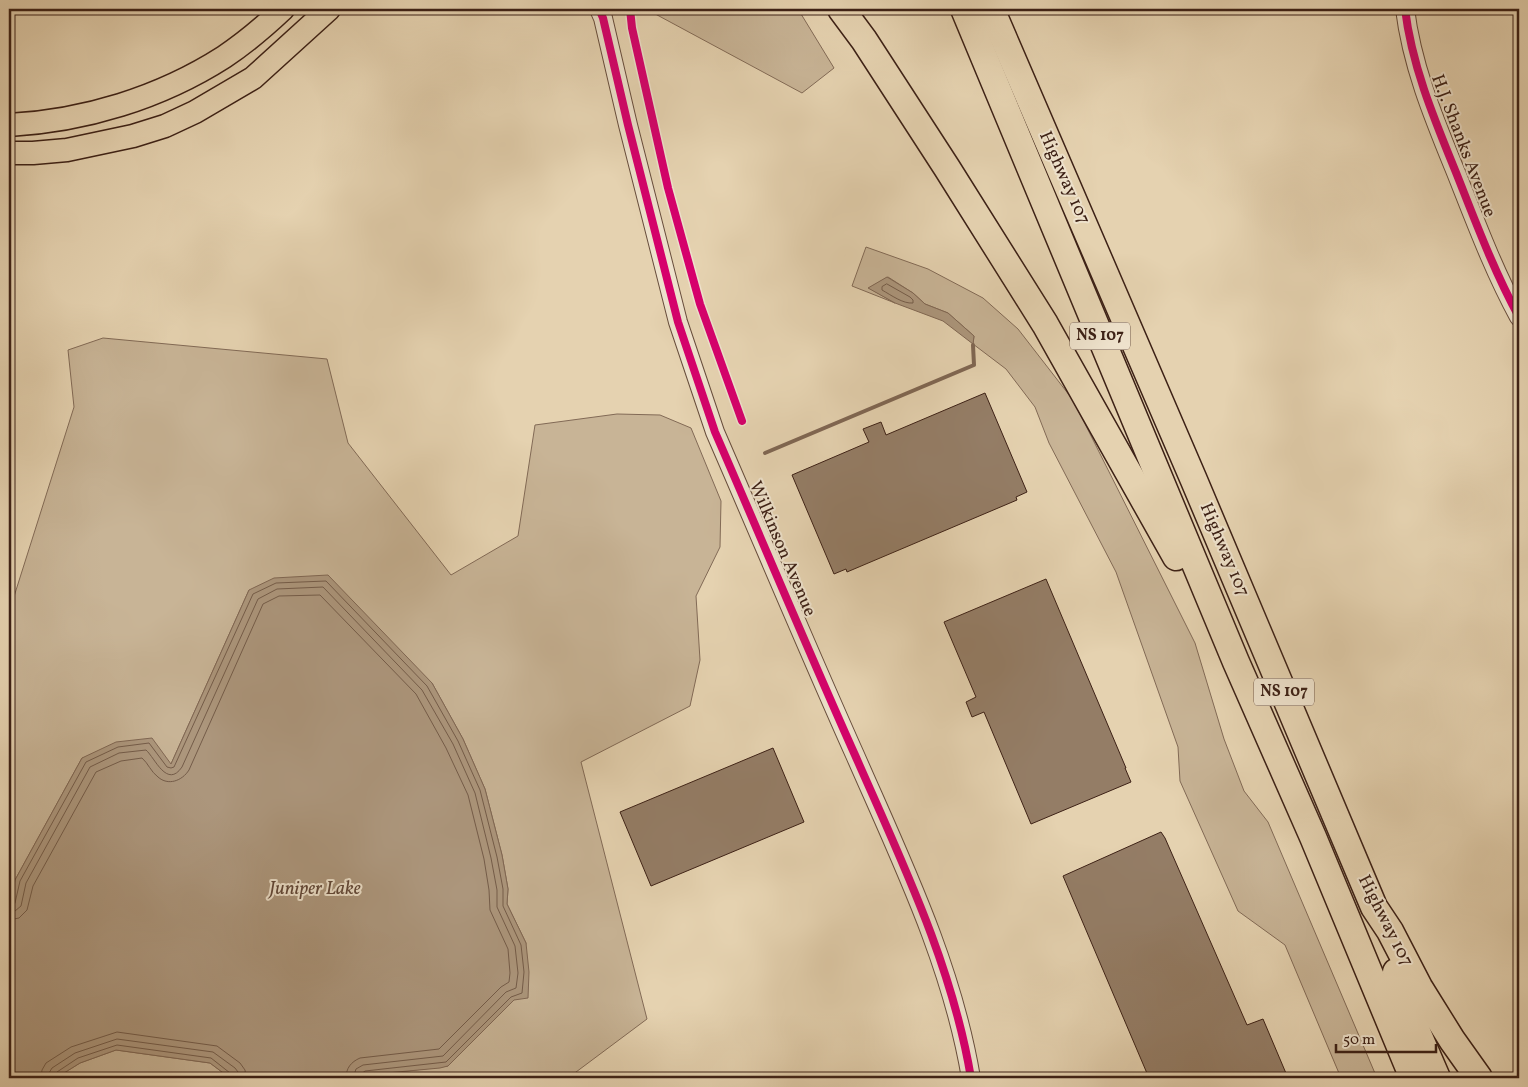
<svg xmlns="http://www.w3.org/2000/svg" width="1528" height="1087" font-family="Vollkorn,serif">
  <style>
    .green { fill: #c8b496; stroke: #826a56 }
    .water { fill: #ac967c; stroke: #806753 }
    .lines { fill: none; stroke-linecap: round; stroke-linejoin: round }
    .shore { stroke: #745c49; stroke-width: 1 }
    .stream { stroke: #806753; stroke-width: 4 }
    .building { fill: #947d66; stroke: #3d2116 }
    .minor-casing { stroke: #674d3c; stroke-width: 20 }
    .major-casing { stroke: #3d2116; stroke-width: 25 }
    .highway-casing { stroke: #3d2116; stroke-width: 29 }
    .minor { stroke: #eee2cc; stroke-width: 18 }
    .major { stroke: #e5d2b0; stroke-width: 22 }
    .highway { stroke: #e5d2b0; stroke-width: 26 }
    .cycleway-casing { stroke: #eee2cc; stroke-width: 11 }
    .cycleway { stroke: #d6006c; stroke-width: 8 }
    .labels { text-anchor: middle; dominant-baseline: central; stroke-width: 4; stroke-linejoin: round; paint-order: stroke }
    .shield { fill: #eee2cc; stroke: #725b4d; stroke-width: 1 }
    .shield-label { font-size: 16px; font-weight: bold; fill: #3d2116 }
    .street-label { font-size: 18px; fill: #3d2116; stroke: #eee2cc }
    .water-label { font-size: 19px; font-style: italic; fill: #5e4435; stroke: #eee2cc }
  </style>
  <rect width="100%" height="100%" fill="#e5d2b0"/>
  <filter id="stains"><feTurbulence type="fractalNoise" baseFrequency=".004" numOctaves="4"/><feColorMatrix values="0 0 0 0 .2 0 0 0 0 .09 0 0 0 0 .02 0 0 0 .5 -.17"/></filter>
  <radialGradient id="worn" r=".72"><stop offset=".6" stop-color="#630" stop-opacity="0"/><stop offset="1" stop-color="#630" stop-opacity=".3"/></radialGradient>
  <g class="green">
    <path d="M646,9H798L834,68L802,93Z"/>
    <path d="M866,247L928,269L983,298L1018,329L1073,400L1195,643L1224,739L1244,791L1268,822L1377,1078H1341L1285,945L1238,911L1180,781L1178,747L1116,572L1049,443L1035,407L1006,369L973,344L974,336L948,313L925,304L913,293L888,277L869,288L895,303L852,286Z"/>
    <path d="M103,338L327,359L348,443L451,575L518,536L535,425L617,414L660,415L691,428L721,501L720,547L696,596L700,660L690,706L581,762L647,1019L568,1078H350L448,1066L514,1000L526,943L507,904L508,889L502,855L485,789L463,739L432,683L249,590L171,764L82,758L15,880L9,913V740L14,732L11,606L74,407L68,350Z"/>
    <path d="M116,1050L210,1063L230,1078H56L80,1063Z"/>
  </g>
  <g class="water">
    <path d="M887,277L913,293L925,304L948,313L974,336L973,344L943,321L895,303L868,288Z"/>
    <path d="M328,575L432,683L463,739L485,789L502,855L508,889L507,904L526,943L529,972L528,998L514,1000L448,1066L440,1068L376,1074L350,1078H230L210,1063L116,1050L80,1063L56,1078H9V913L15,880L82,758L116,742L152,738L171,764L249,590L274,578Z"/>
  </g>
  <g class="lines">
    <g class="shore">
      <path d="M887,284L910,297L913,300V303C903,304 891,295 882,290V287Z"/>
      <path d="M9,906H13L15,903L20,881L86,762L118,747L149,743L167,767L171,768L174,767L253,594L276,583L326,581L427,686L458,741L480,790L497,857L503,889V906L521,945L524,972L522,993L511,997L446,1062L365,1071L361,1074L360,1078"/>
      <path d="M9,912L15,911L21,906L26,883L90,767L119,753L146,750C155,758 167,789 182,767L258,599L277,589L323,587L422,690L453,744L475,793L491,858L497,890V907L515,946L518,973L516,988L506,992L443,1056L363,1065L356,1069L353,1078"/>
      <path d="M9,920L19,918L27,910L33,886L96,772L121,761L142,758C148,763 151,772 158,777C168,786 182,781 189,770L263,604L279,596L320,595L416,694L446,748L468,795L484,859L489,890L490,910L508,949L510,973L509,982L501,987L439,1049L360,1058C351,1062 346,1068 346,1078"/>
      <path d="M41,1078L42,1070L46,1063L71,1047L117,1032L217,1046L240,1063L245,1070L246,1078"/>
      <path d="M48,1078L49,1073L52,1068L75,1053L117,1039L213,1052L235,1068L238,1072V1078"/>
      <path d="M55,1078L57,1072L78,1058L117,1045L211,1058L230,1073L232,1078"/>
    </g>
    <path class="stream" d="M765,453L974,365L973,345"/>
  </g>
  <g class="building">
    <path d="M985,393L1027,492L1016,497L1017,500L847,572L846,569L834,574L792,475L869,442L863,429L881,422L886,435Z"/>
    <path d="M1046,579L1126,768H1125L1131,782L1031,824L984,712L972,717L966,702L976,697L944,622Z"/>
    <path d="M773,748L804,822L651,886L620,812Z"/>
    <path d="M1161,832L1165,838L1247,1025L1263,1019L1288,1078H1149L1063,876Z"/>
  </g>
  <g class="lines">
    <defs>
      <g id="minor">
        <path d="M599,9L603,18L628,125L678,322L715,432C762,540 807,648 855,755C901,860 952,964 971,1078"/>
        <path d="M1405,9C1412,67 1435,121 1457,175C1476,223 1494,271 1519,317"/>
      </g>
      <g id="major">
        <path d="M9,125C84,121 160,98 224,57C245,43 265,26 283,9"/>
        <path d="M9,153H33L67,150L133,136L165,126L195,112L253,78L329,9"/>
      </g>
      <g id="highway">
        <path d="M841,9L864,40L947,168L1045,324L1176,557"/>
        <path d="M964,9L1236,662L1313,837L1413,1078"/>
        <path d="M991,9L1193,478L1374,907L1390,931L1419,987L1452,1040L1479,1078"/>
        <path d="M1396,972L1418,1034L1437,1078"/>
      </g>
    </defs>
    <use href="#minor" class="minor-casing"/>
    <use href="#major" class="major-casing"/>
    <use href="#highway" class="highway-casing"/>
    <use href="#minor" class="minor"/>
    <use href="#major" class="major"/>
    <use href="#highway" class="highway"/>
    <defs>
      <g id="cycleway">
        <path d="M599,9L603,18L628,125L678,322L715,432C762,540 807,648 855,755C901,860 952,964 971,1078"/>
        <path d="M630,9L632,28L668,188L700,304L742,421"/>
        <path d="M1405,9C1412,67 1435,121 1457,175C1476,223 1494,271 1519,317"/>
      </g>
    </defs>
    <use href="#cycleway" class="cycleway-casing"/>
    <use href="#cycleway" class="cycleway"/>
  </g>
  <g class="labels">
    <g class="shield">
      <rect x="1070" y="322.5" width="60" height="27" rx="4"/>
      <rect x="1254" y="678.5" width="60" height="27" rx="4"/>
    </g>
    <g class="shield-label">
      <text x="1100" y="336">NS 107</text>
      <text x="1284" y="692">NS 107</text>
    </g>
    <g class="street-label">
      <text transform="translate(1463 146) rotate(69)">H.J. Shanks Avenue</text>
      <text transform="translate(1064 178) rotate(66)">Highway 107</text>
      <text transform="translate(782 549) rotate(67)">Wilkinson Avenue</text>
      <text transform="translate(1224 550) rotate(67)">Highway 107</text>
      <text transform="translate(1385 921) rotate(63)">Highway 107</text>
    </g>
    <g class="water-label">
      <text x="315" y="889">Juniper Lake</text>
    </g>
  </g>
  <rect width="1528" height="1087" fill="none" stroke="#e5d2b0" stroke-width="30"/>
  <rect x="10" y="10" width="1508" height="1067" fill="none" stroke="#3d2116" stroke-width="2.5"/>
  <rect x="15" y="15" width="1498" height="1057" fill="none" stroke="#3d2116"/>
  <path d="M1336 1044v8h100v-8" fill="none" stroke="#3d2116" stroke-width="2.5"/>
  <text x="1343" y="1044" font-size="15" fill="#3d2116" stroke="#eee2cc" stroke-width="4" paint-order="stroke">50 m</text>
  <rect width="100%" height="100%" filter="url(#stains)"/>
  <rect width="100%" height="100%" fill="url(#worn)"/>
</svg>
